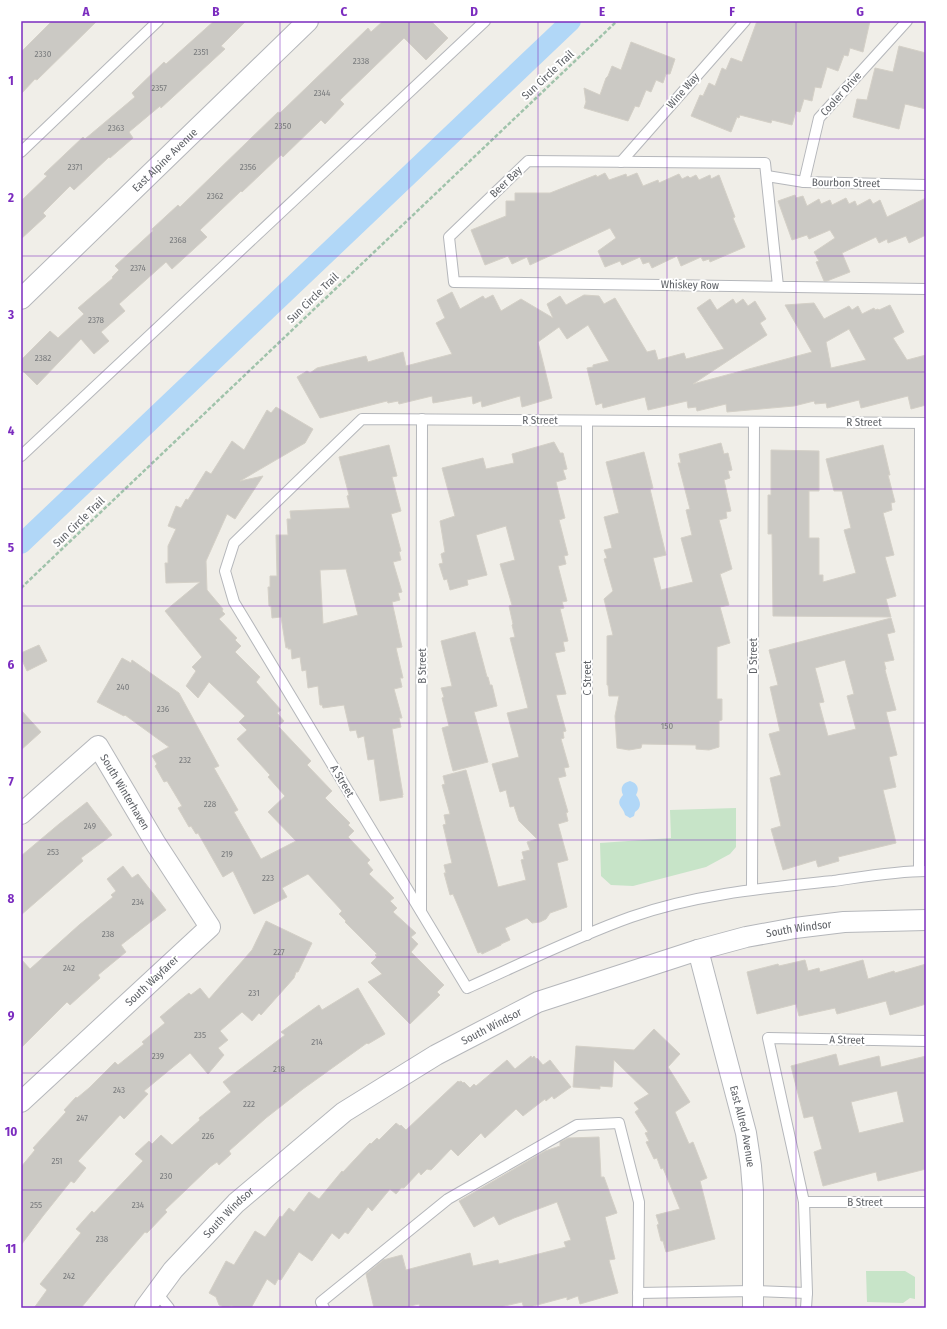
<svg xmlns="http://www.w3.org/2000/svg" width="947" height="1329" font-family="'Fira Sans Condensed',sans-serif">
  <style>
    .green { fill: #c7e4c8 }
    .water { fill: #b1d7f7 }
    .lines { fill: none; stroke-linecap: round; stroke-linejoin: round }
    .canal { stroke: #b1d7f7; stroke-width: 20 }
    .building { fill: #cbc9c4; stroke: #d4d0c7; fill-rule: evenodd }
    .lane-casing { stroke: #b5b7bb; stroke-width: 12 }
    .street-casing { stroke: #b5b7bb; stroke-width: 22 }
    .path { stroke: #a0c3ab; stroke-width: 2.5; stroke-dasharray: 4 2; stroke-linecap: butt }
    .lane { stroke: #fff; stroke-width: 10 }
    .street { stroke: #fff; stroke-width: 20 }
    .grid { fill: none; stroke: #7b2cbf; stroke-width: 1; stroke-opacity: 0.55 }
    .labels { text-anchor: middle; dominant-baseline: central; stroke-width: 4; stroke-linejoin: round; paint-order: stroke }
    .number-label { font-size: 9px; fill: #7a7c7e }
    .street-label { font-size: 11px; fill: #5f6267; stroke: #fff }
    .neatline { fill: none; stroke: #7b2cbf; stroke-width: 1.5 }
    .grid-label { font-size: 13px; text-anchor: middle; font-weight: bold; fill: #7b2cbf }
  </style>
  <rect width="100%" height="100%" fill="#f0eee8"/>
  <g class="green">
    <path d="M736,808V847L730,854L706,867L633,886L611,885L601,876L600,843L671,838L670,810Z"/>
    <path d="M866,1271H905L915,1277V1299L910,1298L903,1303L867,1302Z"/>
  </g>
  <path class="water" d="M630,781C637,783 640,788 636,795C641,801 642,808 635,812L634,816L630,818L625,815C624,807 614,805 623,795C620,788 622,783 630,781Z"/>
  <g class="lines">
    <path class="canal" d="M21,544L571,21"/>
  </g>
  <g class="building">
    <path d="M52,21H97L37,80L35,79L21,94V52Z"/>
    <path d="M214,21H246L221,46L225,49L161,108L160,106L129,132L133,138L110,158L109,157L74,190L70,186L43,213L46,216L21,239V201L47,176L44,174L83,137L85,139L135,97L132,93L164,62L166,64Z"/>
    <path d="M383,21H431L448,38L426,60L404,38L340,100L344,104L325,124L321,120L283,157L281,155L242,192L241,191L200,230L207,237L172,269L166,262L119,304L125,311L101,332L109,341L94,354L81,339L37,385L21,369V360L50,331L58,338L84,314L78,308L113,278L112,277L119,270L115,266L153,231L152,229L178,205L180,207L278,112L280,113L368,28L371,32Z"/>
    <path d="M757,21H870L863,52L850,48L848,56L844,55L838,71L827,67L821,88L815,87L812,101L804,99L800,112L796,111L792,125L772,120L771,123L740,115L739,118L737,117L731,132L691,116L700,95L703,96L709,83L715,86L722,68L726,70L731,58L742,62Z"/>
    <path d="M631,42L675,59L670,74H666L663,83L656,80L651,92L646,90L639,107L635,106L628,121L584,108L586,102L584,88L600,95L606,78L608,76L612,66L621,70Z"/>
    <path d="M899,46L926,53V109L905,104L899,129L853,117L857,99L867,100L875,68L893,72Z"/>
    <path d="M605,173L609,180L626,174L627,177L637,173L643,186L658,180L659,183L679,174L682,179L688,176L690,178L696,175L699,180L710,175L711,179L719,175L735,217L733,218L745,247L710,262L709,259L703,261L701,257L681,266L677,256L652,268L649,262L643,264L640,257L622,265L620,261L605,267L598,251L616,238L610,228L530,265L527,257L512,264L508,256L485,265L471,230L506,216V201H515V193H550L596,175L597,177Z"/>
    <path d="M795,195L796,198L803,196L807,206L819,199L821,204L830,200L832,205L846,198L849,204L855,201L857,206L870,199L873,204L880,200L887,217L926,198V235L909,243L906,236L888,243L887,239L879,243L876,237L842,253L850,272L827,281H824L816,262L819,261L814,252L835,238L830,230L809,239L807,235L792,240L778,201Z"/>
    <path d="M452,292L460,309L483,296L485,299L493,295L501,311L521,299L553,318L547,304L560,296L566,305L584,295L599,296L604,304L615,298L647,352L655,350L658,360L684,353L686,359L724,349L697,308L710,299L717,310L733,299L736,304L743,299L748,306L755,301L766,319L760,323L767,335L693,384L812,352L785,305L814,303L824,319L849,306L852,310L858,306L862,314L874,308L875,310L878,309L879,310L890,305L904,332L893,338L907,360L926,355V405L911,409L908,396L861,408L859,400L827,408L826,403L815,404L814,401L794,406L727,412L726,404L697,411L696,407L688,408L687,401L648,410L645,397L603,408L602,403L596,405L587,368L593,367V365L609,361L588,325L567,339L559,327L538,342L552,398L522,407L520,396L482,407L481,401L473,404L472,396L433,403L432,396L399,404L398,401L388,403L387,401L320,418L297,377L307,371L310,373L317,368L366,356L368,362L403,352L406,366L452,354L436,323L445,318L437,300ZM849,329L866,360L831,368L826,342Z"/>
    <path d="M276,407L313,429L305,443L240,481L263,476L235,519L227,514L206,561L207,590L223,609L222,611L225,614L219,619L237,638L235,640L241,646L235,652L260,677L256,682L281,710L277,713L284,721L278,726L311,761L307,765L332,791L325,798L350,823L348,825L354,831L348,837L370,860L367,863L373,870L369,874L394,898L390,901L397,908L393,912L416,933L411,937L418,944L411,952L444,985L437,992L440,995L410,1024L368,982L382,974L371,963L377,957L375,955L377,954L345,922L346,921L339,914L342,911L308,874L282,888L287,897L254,914L233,871L223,877L198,833L196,834L191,826L189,827L178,808L182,806L167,781L164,782L155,766L157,764L152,756L169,747L125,715L124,716L97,702L122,658L131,663L132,660L179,693L219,766L214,768L238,810L234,812L261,859L296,841L268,812L285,796L268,777L270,775L237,739L247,730L239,722L245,716L209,682L198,698L186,686L196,671L192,667L202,657L165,611L200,582L166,583L165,563H168V546L176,529L168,526L176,506L181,508L186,499L188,500L206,471L211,474L232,441L244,450L267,410L271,413Z"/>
    <path d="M554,442L560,453H563L567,469L563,470L566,479L556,482L565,518L559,520L568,555L564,556L566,564L558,566L567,601L562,602L564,608L560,609L568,641L563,642L565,651L555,653L566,694L556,695L566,731L563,732L564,738L561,739L569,767L564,768L566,776L558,778L568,812L566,813L568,821L558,824L568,860L557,863L567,907L550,913L546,919L540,922L532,923L527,918L505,928L510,940L501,944V945L482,954L481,952L478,953L453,894L450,895L444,873H446L444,865L452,863L443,825L446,824L444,815L450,814L442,785L445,784L443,776L466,770L498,887L526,880L521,860L524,859L522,852L530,850L527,842L537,839L519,821L514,806L510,807L506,790L500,792L492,764L519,757L507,713L528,708L510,638L515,637L512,625L513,624L509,606L512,605L500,564L515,560L506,526L476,535L487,575L467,580L468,585L450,590L447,579L444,580L439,564L443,563L441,554L445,552L440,521L455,516L442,468L483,458L486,469L514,463L512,454Z"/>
    <path d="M721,443L724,454L728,453L732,470L728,471L730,478L724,480L731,511L726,512L727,518L719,520L732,569L720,574L729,605L720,607L730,643L717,647V699H722V720L719,721V747L709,750L696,749V745L642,744L641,748L629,750L617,748L615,716L619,696H609L608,685H607V636L613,635L604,599L613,591L604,559L607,558L604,550L612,548L604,517L619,513L606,462L644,452L653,488L650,489L666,555L653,558L661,590L693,582L681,538L692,535L686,510L690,509L678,463H681L679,454Z"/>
    <path d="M389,445L397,476L392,477L401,511L391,514L401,551L399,552L401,560L393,562L402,592L398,593L400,600L392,602L402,647L396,648L403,678H400L402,687L394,689L402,718H399L401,727L392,729L403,795H402L403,797L380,801L374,759L368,760L364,736L358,738L356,730L350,731L344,705L323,708L322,705H320L318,686L308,688L306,670L302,671L300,657L292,659L291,649H288V647L286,648L281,617L272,618L271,606H269L268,587H270V576H277L276,535H288L287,519H291L290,511L350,508L347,496L349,495L339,457ZM346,569L358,615L323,624L320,570Z"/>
    <path d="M883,445L890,475H888L895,502L891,503L892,510L883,513L894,555L885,557L896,596L886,599L891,617L773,616L772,534H768V495H771V450L819,451V491H809V538H819V575H823V582L856,573L844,530L851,528L842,491H834L826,459Z"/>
    <path d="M891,618L895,632L887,634L894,660L884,662L886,669L885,670L896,710L886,712L897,755L889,757L896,787L883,790L896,843L838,857L839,861L818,867L816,860L783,870L771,829L781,826L770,778L781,775L769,734L780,731L770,687L778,685L769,650ZM845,660L854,694L847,696L856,729L828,736L819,703L824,702L815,668Z"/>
    <path d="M475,632L487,677H488L490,685H492L497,706L474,712L488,762L453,771L442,728L449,726L442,698L444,697L441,688L452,686L441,641Z"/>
    <path d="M39,645L47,661L27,671L21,658V653Z"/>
    <path d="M21,710L41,732L21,750Z"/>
    <path d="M87,802L112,835L81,858L83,861L21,915V856L59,824Z"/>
    <path d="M123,866L132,878L138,874L166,910L121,945L126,952L98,975L100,978L70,1005L67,1002L21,1048V959L30,969L79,925L113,897L111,895L116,891L107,879Z"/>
    <path d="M266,921L312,943L298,972H296L294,978L261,1015L259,1013L252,1021L242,1012L220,1031L228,1040L218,1048L224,1055L208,1074L190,1053L144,1091L148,1094L124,1119L120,1115L78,1161L86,1168L74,1183L71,1181L43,1216L21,1245V1167L35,1150L33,1148L66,1112L64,1110L76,1097L77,1098L89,1088L115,1062L118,1065L144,1044L142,1042L165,1023L160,1017L179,1001L189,993L191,995L200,988L209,999L252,950Z"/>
    <path d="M805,960L808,971L819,968L820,972L863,960L868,979L894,971L895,973L926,964V1004L890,1015L886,1001L837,1014L835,1008L799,1016L796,1004L757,1014L747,972L778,964L779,966Z"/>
    <path d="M358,988L385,1034L368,1044L367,1043L303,1089L266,1118L229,1151L231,1154L219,1165L217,1162L210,1167L165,1210L167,1212L147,1233L145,1232L107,1276L81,1308H34L47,1290L40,1284L81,1233L76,1229L92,1211L94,1213L143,1161L135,1154L149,1141L152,1144L161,1135L172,1145L200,1120L199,1118L231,1092L223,1082L285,1035L281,1032L319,1005L322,1010Z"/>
    <path d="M654,1029L680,1054L668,1067L690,1102L675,1112L689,1144L693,1142L707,1178L700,1181L715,1239L666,1252L663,1241H661L657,1225L659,1224L656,1215L680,1209L663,1168L661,1169L657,1158L654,1159L646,1142L649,1141L645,1133L648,1132L635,1112L639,1109L634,1103L649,1094L614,1060L612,1087L600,1086V1089L573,1087L576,1046L634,1050Z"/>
    <path d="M836,1054L839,1066L879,1056L881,1067L926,1056V1169L878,1181L876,1172L823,1186L814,1152L822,1149L813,1116L804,1118L791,1066ZM897,1091L904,1122L859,1133L851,1102Z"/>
    <path d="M531,1056L532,1058L534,1056L536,1059L537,1058L543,1065L550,1060L571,1087L554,1099L552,1096L546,1101L545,1099L523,1116L516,1109L485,1138L481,1133L458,1156L451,1149L431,1170L427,1169L421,1175L419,1172L404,1188H401L396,1194L390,1189L372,1211L368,1207L348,1234L345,1232L339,1239L332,1233L312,1261L299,1252L281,1280L278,1279L275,1285L267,1279L251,1308H236L232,1306L224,1307L219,1305L216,1297L209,1293L226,1261L234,1265L255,1231L265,1237L280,1216L282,1217L289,1208L294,1212L309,1192L319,1199L342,1171L343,1172L370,1143L371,1144L377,1138L379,1140L396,1123L400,1126L401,1125L406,1130L458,1081L459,1082L461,1081L463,1083L464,1082L470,1088L474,1084L476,1086L507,1060L515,1069Z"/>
    <path d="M599,1137L601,1177H604L617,1213L605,1217L615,1259L609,1260L618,1293L580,1304L578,1296L567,1300V1297L526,1308H524L522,1302L496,1308H420L419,1304L401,1308H374L366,1274L383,1260L402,1255L406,1270L470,1253L473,1266L498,1260L499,1264L566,1247L564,1242L571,1240L557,1202L514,1218L499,1225L494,1216L474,1227L459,1201L545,1151L560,1146V1142L568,1138Z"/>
  </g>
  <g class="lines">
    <defs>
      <g id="lane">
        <path d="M21,152L158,21"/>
        <path d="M621,162L745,21"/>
        <path d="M767,176L804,182L926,185"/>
        <path d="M804,182L819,118L907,21"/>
        <path d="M778,286L765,163L528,161L449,237L454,282L926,289"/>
        <path d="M587,421V935"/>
        <path d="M926,423L362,419L234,543L225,571L234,602L467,988C521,964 575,937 631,917C696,894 765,888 833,881C862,877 897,871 926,871"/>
        <path d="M21,456L485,21"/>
        <path d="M919,871L920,423"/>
        <path d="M752,889L754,422"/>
        <path d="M421,911L422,419"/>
        <path d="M804,1202H926"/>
        <path d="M157,1293L169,1308"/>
        <path d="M638,1293L753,1291L807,1293"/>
        <path d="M324,1308L321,1302L448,1199L577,1125L619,1123L639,1202L638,1308"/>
        <path d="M806,1308L807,1293L804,1202L768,1038L926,1041"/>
      </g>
      <g id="street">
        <path id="s1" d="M21,299L308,21"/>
        <path id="s2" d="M21,814L98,746L156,844L210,927L21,1102"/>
        <path id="s3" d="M698,950L746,1133L751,1166L753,1191V1308"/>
        <path id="s4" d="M145,1308L173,1270L236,1203L344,1112L436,1055L538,1002L698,950L746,937L795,928L844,922L926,920"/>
      </g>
    </defs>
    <use href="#lane" class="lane-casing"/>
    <use href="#street" class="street-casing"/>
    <path class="path" d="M21,588L617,21"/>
    <use href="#lane" class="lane"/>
    <use href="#street" class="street"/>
  </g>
  <path class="grid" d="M151,21V1308M280,21V1308M409,21V1308M538,21V1308M667,21V1308M796,21V1308M21,139H926M21,256H926M21,372H926M21,489H926M21,606H926M21,723H926M21,840H926M21,957H926M21,1073H926M21,1190H926"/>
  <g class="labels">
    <g class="number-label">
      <text x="201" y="52">2351</text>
      <text x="43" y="54">2330</text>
      <text x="361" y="61">2338</text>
      <text x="159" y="88">2357</text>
      <text x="322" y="93">2344</text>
      <text x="283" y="126">2350</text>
      <text x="116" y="128">2363</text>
      <text x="75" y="167">2371</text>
      <text x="248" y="167">2356</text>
      <text x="215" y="196">2362</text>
      <text x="178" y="240">2368</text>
      <text x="138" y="268">2374</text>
      <text x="96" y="320">2378</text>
      <text x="43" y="358">2382</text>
      <text x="123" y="687">240</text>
      <text x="163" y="709">236</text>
      <text x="667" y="726">150</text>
      <text x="185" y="760">232</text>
      <text x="210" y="804">228</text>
      <text x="90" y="826">249</text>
      <text x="53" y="852">253</text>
      <text x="227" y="854">219</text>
      <text x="268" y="878">223</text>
      <text x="138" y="902">234</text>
      <text x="108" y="934">238</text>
      <text x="279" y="952">227</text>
      <text x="69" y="968">242</text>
      <text x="254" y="993">231</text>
      <text x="200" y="1035">235</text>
      <text x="317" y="1042">214</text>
      <text x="158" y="1056">239</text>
      <text x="279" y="1069">218</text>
      <text x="119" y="1090">243</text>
      <text x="249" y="1104">222</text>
      <text x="82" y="1118">247</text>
      <text x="208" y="1136">226</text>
      <text x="57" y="1161">251</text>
      <text x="166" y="1176">230</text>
      <text x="36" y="1205">255</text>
      <text x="138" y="1205">234</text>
      <text x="102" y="1239">238</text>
      <text x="69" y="1276">242</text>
    </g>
    <g class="street-label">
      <text transform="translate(548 75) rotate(-43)">Sun Circle Trail</text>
      <text transform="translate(683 91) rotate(-49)">Wine Way</text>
      <text transform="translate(841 94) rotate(-48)">Cooler Drive</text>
      <text stroke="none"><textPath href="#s1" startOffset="200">East Alpine Avenue</textPath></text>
      <text transform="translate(506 182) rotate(-44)">Beer Bay</text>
      <text transform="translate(846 183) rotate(1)">Bourbon Street</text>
      <text transform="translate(690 285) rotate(1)">Whiskey Row</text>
      <text transform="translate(313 298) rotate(-44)">Sun Circle Trail</text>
      <text x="540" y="420">R Street</text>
      <text x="864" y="422">R Street</text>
      <text transform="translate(79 522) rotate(-44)">Sun Circle Trail</text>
      <text transform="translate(753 656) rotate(-90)">D Street</text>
      <text transform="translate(422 666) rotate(-90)">B Street</text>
      <text transform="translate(587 678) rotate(-90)">C Street</text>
      <text transform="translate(342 781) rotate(59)">A Street</text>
      <text stroke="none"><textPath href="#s2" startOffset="156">South Winterhaven</textPath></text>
      <text stroke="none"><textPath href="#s4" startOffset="775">South Windsor</textPath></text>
      <text transform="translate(152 981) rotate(-43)">South Wayfarer</text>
      <text stroke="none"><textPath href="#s4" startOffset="451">South Windsor</textPath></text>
      <text transform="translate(847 1040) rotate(1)">A Street</text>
      <text stroke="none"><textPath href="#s3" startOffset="182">East Allred Avenue</textPath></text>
      <text x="865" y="1202">B Street</text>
      <text stroke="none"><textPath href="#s4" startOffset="127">South Windsor</textPath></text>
    </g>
  </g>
  <rect width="947" height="1329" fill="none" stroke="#ffffff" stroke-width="44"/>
  <rect x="22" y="22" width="903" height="1285" class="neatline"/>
  <g class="grid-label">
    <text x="86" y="16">A</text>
    <text x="216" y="16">B</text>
    <text x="344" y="16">C</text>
    <text x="474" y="16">D</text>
    <text x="602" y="16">E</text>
    <text x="732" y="16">F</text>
    <text x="860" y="16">G</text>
    <text x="11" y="85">1</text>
    <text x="11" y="202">2</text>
    <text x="11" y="319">3</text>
    <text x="11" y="435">4</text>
    <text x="11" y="552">5</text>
    <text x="11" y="669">6</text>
    <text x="11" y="786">7</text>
    <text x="11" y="903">8</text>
    <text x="11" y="1020">9</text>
    <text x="11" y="1136">10</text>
    <text x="11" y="1253">11</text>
  </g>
</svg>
